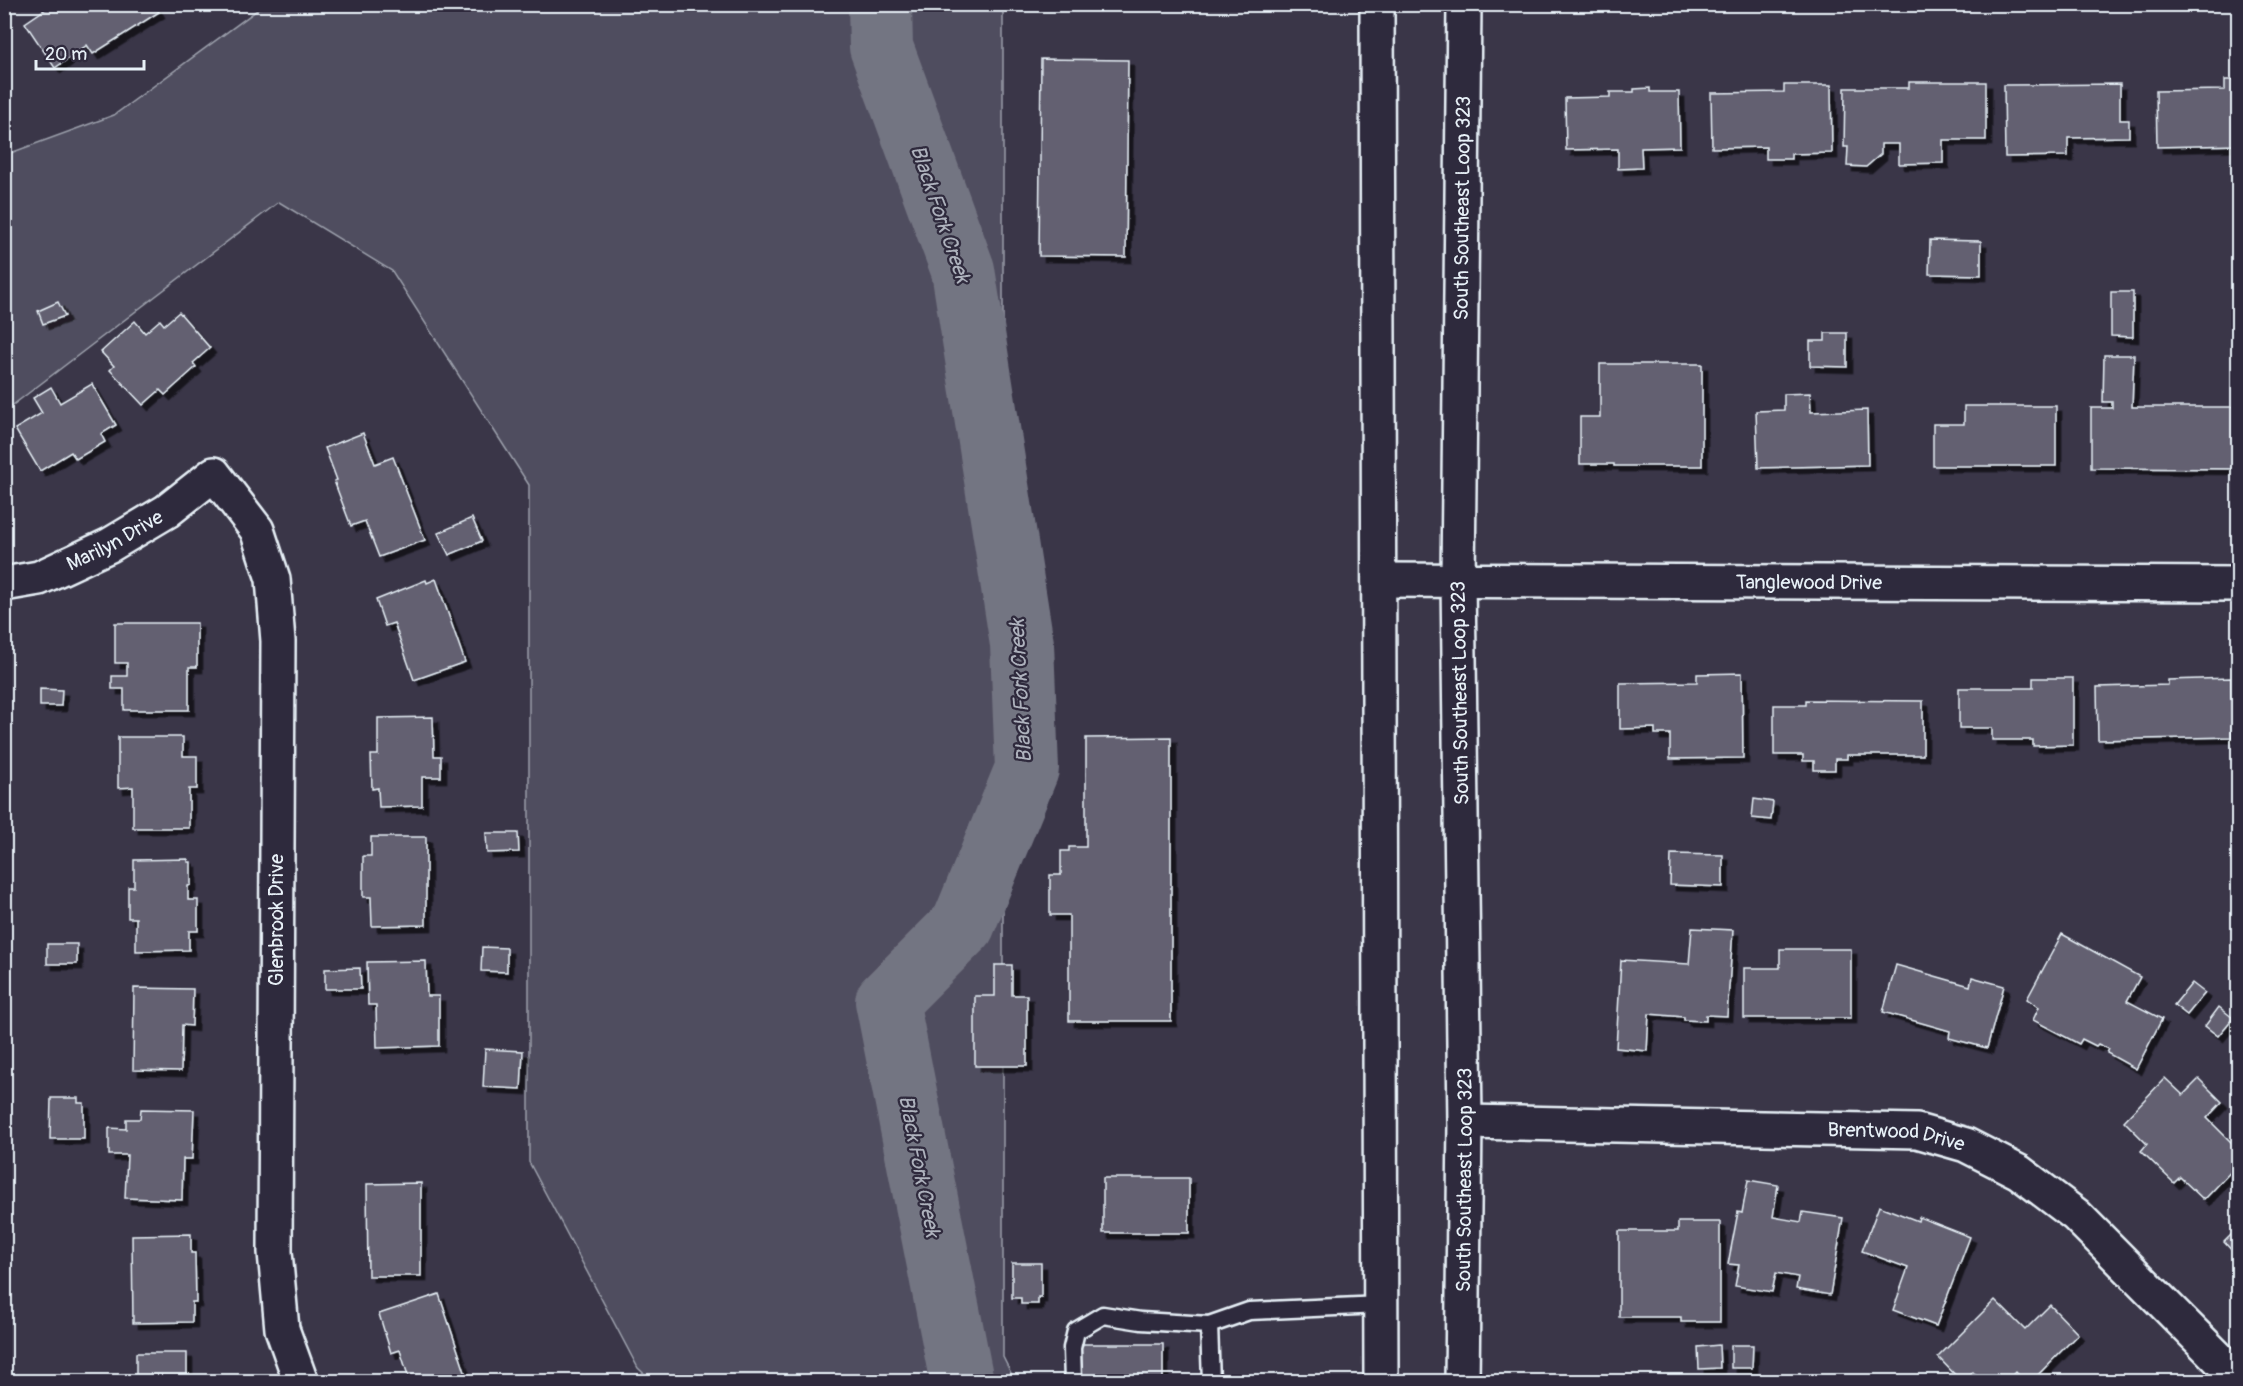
<svg xmlns="http://www.w3.org/2000/svg" width="2243" height="1386" font-family="Pangolin,sans-serif">
  <style>
    .green { fill: #504e5f; stroke: #9ca0ac; stroke-width: 1.5 }
    .lines { fill: none; stroke-linecap: round; stroke-linejoin: round }
    .river { stroke: #737482; stroke-width: 64 }
    .building { fill: #636171; stroke: #e8f1f8; stroke-width: 1.5; filter: url(#shadow) }
    .service-casing { stroke: #e8f1f8; stroke-width: 21 }
    .minor-casing { stroke: #e8f1f8; stroke-width: 38 }
    .trunk-casing { stroke: #e8f1f8; stroke-width: 38 }
    .service { stroke: #2f2a3d; stroke-width: 16 }
    .minor { stroke: #2f2a3d; stroke-width: 33 }
    .trunk { stroke: #2f2a3d; stroke-width: 33 }
    .labels { text-anchor: middle; dominant-baseline: central; stroke-width: 4.5; stroke-linejoin: round; paint-order: stroke }
    .street-label { font-size: 20px; fill: #e8f1f8; stroke: #2f2a3d }
    .water-label { font-size: 21px; font-style: italic; fill: #aeb2bd; stroke: #2f2a3d }
  </style>
  <defs>
    <filter id="shadow"><feDropShadow dx="5.5" dy="5.5" stdDeviation="0" flood-color="#0009"/></filter>
  </defs>
  <rect width="100%" height="100%" fill="#3a3648"/>
  <filter id="ink" filterUnits="userSpaceOnUse"><feTurbulence type="fractalNoise" baseFrequency=".0167" numOctaves="2"/><feDisplacementMap in="SourceGraphic" scale="12" xChannelSelector="R" yChannelSelector="G"/><feConvolveMatrix kernelMatrix="1 2 1 2 8 2 1 2 1" color-interpolation-filters="sRGB"/></filter>
  <g filter="url(#ink)">
    <path class="green" d="M264,5H1003V1357L1015,1381L653,1382L638,1368L529,1162V485L392,271L279,202L5,411V155L114,115Z"/>
    <g class="lines">
      <path class="river" d="M880,4L881,47L963,270L1022,644L1027,769L963,925L887,1001L962,1382"/>
    </g>
    <g class="building">
      <path d="M53,4H154L159,12L93,54L87,45L55,68L25,23Z"/>
      <path d="M1041,59L1128,60L1126,257L1039,256Z"/>
      <path d="M2225,80H2238V145L2157,147L2156,91L2225,90Z"/>
      <path d="M1909,82H1986V140H1943V163L1899,164V144H1881V154L1866,167L1847,166L1848,147H1844L1845,88H1909Z"/>
      <path d="M2120,84V120H2129V137L2068,138V156L2005,157L2004,85Z"/>
      <path d="M1784,85H1831L1832,153L1791,154V159H1766V147L1712,148L1711,93L1784,92Z"/>
      <path d="M1650,88V92H1679L1680,147L1641,148L1642,168L1618,169V149L1566,150L1565,98L1610,97V92H1634V89Z"/>
      <path d="M1930,240L1981,241V275L1929,274Z"/>
      <path d="M2111,292H2133V337L2111,336Z"/>
      <path d="M58,302L65,316L43,324L38,311Z"/>
      <path d="M179,312L210,348L193,363L196,367L165,395L160,390L143,405L110,370L114,366L101,352L135,321L145,333L160,320L164,325Z"/>
      <path d="M1825,333H1847V367L1810,366V341H1825Z"/>
      <path d="M2104,355H2134L2132,407H2238V469L2091,468V408H2112V402H2103Z"/>
      <path d="M1600,364H1702V466H1614V464H1580V417H1600Z"/>
      <path d="M92,384L116,425L101,434L105,442L76,459L71,452L40,471L15,429L42,413L33,398L51,387L60,403Z"/>
      <path d="M1810,393L1811,412L1867,410L1868,465L1758,468L1756,411L1784,410V394Z"/>
      <path d="M1964,406H2056V466H1933V424H1964Z"/>
      <path d="M363,433L375,464L393,457L425,540L379,557L365,521L351,526L334,481L337,480L325,448Z"/>
      <path d="M472,518L482,541L449,555L438,533Z"/>
      <path d="M436,579L465,662L414,680L394,623L385,626L376,600L426,580L427,583Z"/>
      <path d="M115,623H197V667H189V710H124V689H112V676H127V663H115Z"/>
      <path d="M1742,673L1743,758L1670,759V734H1655V728L1620,729V683L1697,682V674Z"/>
      <path d="M2033,678H2073V745L2033,746V740H1992V728H1959V688H2033Z"/>
      <path d="M2231,678L2232,737L2098,740L2097,687L2168,685V680Z"/>
      <path d="M40,689L62,690L61,706H40Z"/>
      <path d="M1806,700L1923,701V755H1847V759H1835V770H1814V761H1803V755H1774V705H1806Z"/>
      <path d="M433,717L434,756H441V777H422V806L379,807L378,788L372,789L371,755H378V718Z"/>
      <path d="M118,737H183V756H197V789H189V828H133V787L118,788Z"/>
      <path d="M1171,737V1021H1069V915H1050V875H1061V851H1069V847H1086V738Z"/>
      <path d="M1754,799L1773,802L1771,820L1752,818Z"/>
      <path d="M486,833H518L519,852L487,853Z"/>
      <path d="M371,837H426V925L372,926L371,897H363V856H371Z"/>
      <path d="M1671,854L1723,855V887L1670,885Z"/>
      <path d="M188,859V862H191V885L188,886V900H198V931H189V950L136,951V918H128V887H134V860Z"/>
      <path d="M1692,928L1733,930L1727,1016L1706,1015V1021L1684,1020V1017L1649,1014L1647,1051L1616,1048L1621,960L1689,964Z"/>
      <path d="M2062,934L2140,977L2127,1001L2162,1019L2136,1069L2107,1053L2109,1049L2098,1044L2096,1046L2082,1039L2079,1044L2033,1020L2039,1007L2027,999Z"/>
      <rect x="47" y="944" width="30" height="20"/>
      <path d="M482,947L507,948V972L481,971Z"/>
      <path d="M1780,949H1851V1018H1744V968H1780Z"/>
      <path d="M426,961L427,996H439V1046L377,1048L376,1005H368L367,962Z"/>
      <path d="M995,965H1012V995H1027V1066H975V996H995Z"/>
      <path d="M1896,965L1970,986L1972,977L2004,986L1987,1048L1949,1038L1950,1031L1883,1012Z"/>
      <path d="M360,968L361,989H325V969Z"/>
      <path d="M2192,983L2205,993L2187,1015L2174,1005Z"/>
      <path d="M134,988L193,989L192,1026L182,1025L181,1071L133,1070Z"/>
      <path d="M2219,1007L2233,1018L2218,1036L2205,1026Z"/>
      <path d="M485,1049L523,1051L521,1089L483,1087Z"/>
      <path d="M2165,1078L2183,1095L2199,1079L2222,1102L2207,1118L2238,1149V1164L2204,1200L2180,1177L2174,1183L2141,1151L2147,1144L2124,1121Z"/>
      <path d="M51,1098H78V1103H84V1139H50Z"/>
      <path d="M141,1109L194,1110L192,1159H183L182,1200L125,1198L127,1155H109V1128L126,1129V1119H140Z"/>
      <rect x="1103" y="1178" width="86" height="55"/>
      <path d="M1748,1180L1778,1185L1773,1217L1801,1222L1803,1212L1843,1218L1830,1295L1796,1289L1798,1277L1776,1273L1772,1292L1735,1286L1739,1265L1728,1264L1738,1212L1742,1213Z"/>
      <path d="M421,1183V1276H368L367,1184Z"/>
      <path d="M1879,1206L1918,1221L1919,1217L1970,1237L1936,1326L1893,1310L1908,1268L1862,1251Z"/>
      <path d="M1678,1222H1720V1322H1681V1317H1619V1231H1678Z"/>
      <path d="M2238,1228V1257L2224,1242Z"/>
      <path d="M191,1234V1253H195L196,1302H192V1322L133,1323L132,1235Z"/>
      <path d="M1012,1263H1041V1297H1038V1304H1021V1298H1012Z"/>
      <path d="M439,1294L467,1378L455,1382H410L400,1350L391,1353L379,1314Z"/>
      <path d="M1995,1300L2025,1330L2050,1305L2078,1334L2031,1382H2025L2016,1372L2007,1382H1982L1973,1372L1962,1382L1938,1357Z"/>
      <rect x="1081" y="1344" width="82" height="38"/>
      <path d="M1719,1345L1720,1368L1699,1369L1698,1347Z"/>
      <path d="M1731,1345H1753L1752,1368H1731Z"/>
      <rect x="136" y="1353" width="51" height="29"/>
    </g>
    <g class="lines">
      <defs>
        <g id="service">
          <path d="M1073,1382L1072,1348L1076,1331L1103,1315L1141,1321L1209,1325"/>
          <path d="M1211,1382L1209,1325L1249,1311L1381,1305"/>
        </g>
        <g id="minor">
          <path id="s1" d="M1379,580L2238,584"/>
          <path id="s2" d="M4,584L39,578L110,545L167,511L214,474L257,530L273,579L278,641L275,1252L282,1329L301,1382"/>
          <path id="s3" d="M1465,1122L1917,1131L1966,1145L2019,1172L2076,1215L2238,1378"/>
        </g>
        <g id="trunk">
          <path d="M1377,4L1381,1382"/>
          <path id="s4" d="M1462,1382L1465,1122L1458,580L1464,4"/>
        </g>
      </defs>
      <use href="#service" class="service-casing"/>
      <use href="#minor" class="minor-casing"/>
      <use href="#trunk" class="trunk-casing"/>
      <use href="#service" class="service"/>
      <use href="#minor" class="minor"/>
      <use href="#trunk" class="trunk"/>
    </g>
  </g>
  <g class="labels">
    <g class="street-label">
      <text stroke="none"><textPath href="#s4" startOffset="1174">South Southeast Loop 323</textPath></text>
      <text stroke="none"><textPath href="#s2" startOffset="120">Marilyn Drive</textPath></text>
      <text stroke="none"><textPath href="#s1" startOffset="430">Tanglewood Drive</textPath></text>
      <text transform="translate(1460 693) rotate(-91)">South Southeast Loop 323</text>
      <text transform="translate(276 920) rotate(-90)">Glenbrook Drive</text>
      <text stroke="none"><textPath href="#s3" startOffset="432">Brentwood Drive</textPath></text>
      <text stroke="none"><textPath href="#s4" startOffset="202">South Southeast Loop 323</textPath></text>
    </g>
    <g class="water-label">
      <text transform="translate(940 214) rotate(71)">Black Fork Creek</text>
      <text transform="translate(1021 691) rotate(-93)">Black Fork Creek</text>
      <text transform="translate(919 1166) rotate(79)">Black Fork Creek</text>
    </g>
  </g>
  <rect width="2243" height="1386" fill="none" stroke="#2f2a3d" stroke-width="24"/>
  <rect x="12" y="12" width="2219" height="1362" fill="none" stroke="#e8f1f8" stroke-width="2" filter="url(#ink)"/>
  <path d="M36 60v9h108v-9" fill="none" stroke="#e8f1f8" stroke-width="3"/>
  <text x="45" y="60" font-size="18" fill="#e8f1f8" stroke="#2f2a3d" stroke-width="4.5" paint-order="stroke">20 m</text>
</svg>
